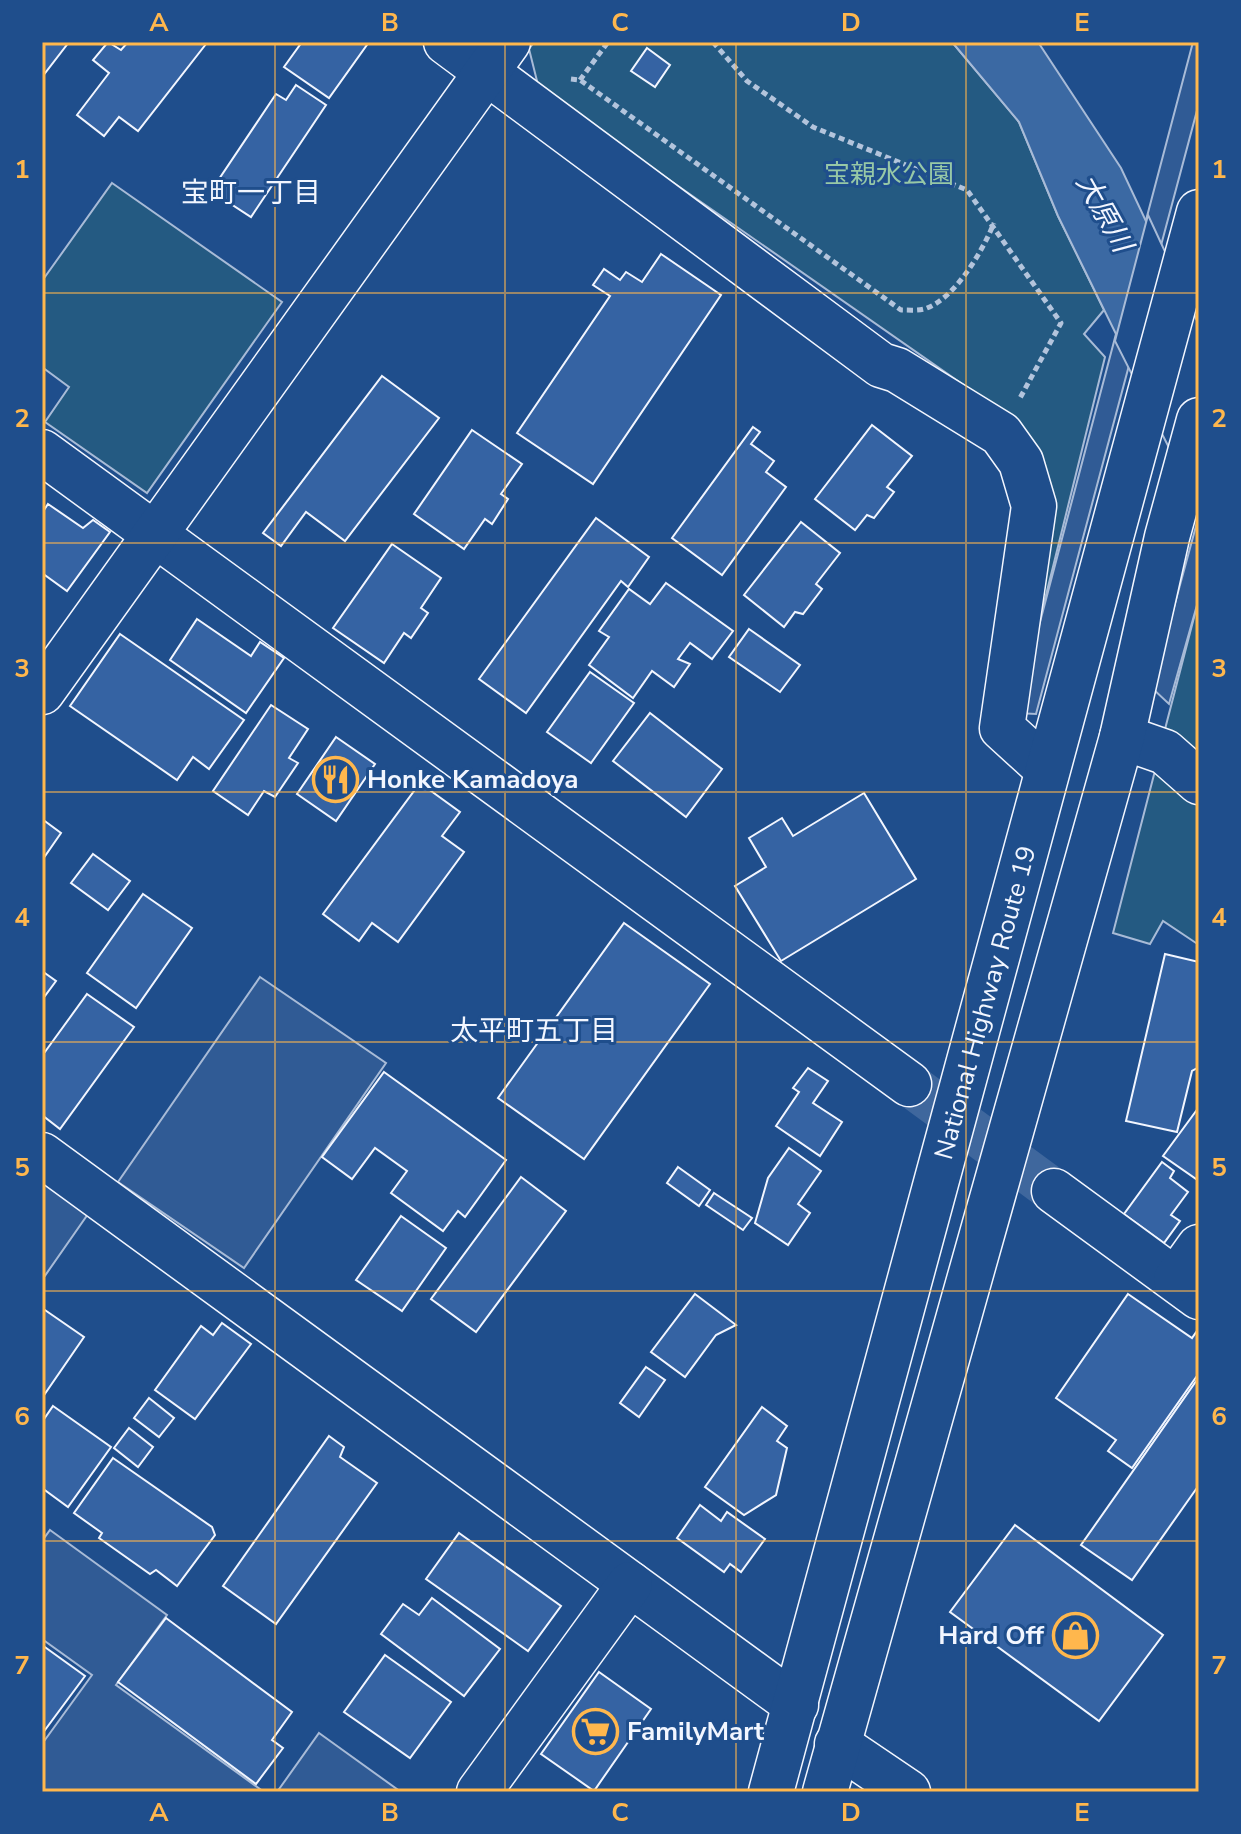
<svg xmlns="http://www.w3.org/2000/svg" width="1241" height="1834" font-family="'Nunito Sans','Noto Sans JP',sans-serif">
  <style>
    .green { fill: #245a82; stroke: #a8bbd7; stroke-width: 2 }
    .parking { fill: #305b95; stroke: #a8bbd7; stroke-width: 2 }
    .water { fill: #3b69a3; stroke: #a8bbd7; stroke-width: 2 }
    .pier { fill: #1f4e8c; stroke: #a8bbd7; stroke-width: 2 }
    .building { fill: #3563a3; stroke: #f2f6ff; stroke-width: 2 }
    .lines { fill: none; stroke-linecap: round; stroke-linejoin: round }
    .minor-tunnel { stroke: #3f679d; stroke-width: 44; stroke-dasharray: 44 22; stroke-linecap: butt }
    .minor-casing { stroke: #f2f6ff; stroke-width: 47 }
    .highway-casing { stroke: #f2f6ff; stroke-width: 47 }
    .path { stroke: #b3c4dc; stroke-width: 5; stroke-dasharray: 6 4; stroke-linecap: butt }
    .minor { stroke: #1f4e8c; stroke-width: 44 }
    .highway { stroke: #1f4e8c; stroke-width: 44 }
    .grid { fill: none; stroke: #ffb74d; stroke-width: 2; stroke-opacity: 0.55 }
    .labels { text-anchor: middle; dominant-baseline: central; stroke-width: 6; stroke-linejoin: round; paint-order: stroke }
    .park-label { font-size: 26px; fill: #97c8a6; stroke: #1f4e8c }
    .poi-label { font-size: 26px; font-weight: bold; fill: #f2f6ff; stroke: #1f4e8c; text-anchor: start }
    .street-label { font-size: 26px; fill: #f2f6ff; stroke: #1f4e8c }
    .neighbourhood-label { font-size: 28px; fill: #f2f6ff; stroke: #1f4e8c }
    .water-label { font-size: 28px; font-style: italic; fill: #f2f6ff; stroke: #1f4e8c }
    .neatline { fill: none; stroke: #ffb74d; stroke-width: 3 }
    .grid-label { font-size: 26px; text-anchor: middle; font-weight: bold; fill: #ffb74d }
  </style>
  <rect width="100%" height="100%" fill="#1f4e8c"/>
  <g class="green">
    <path d="M534,42H952L1019,122L1058,216L1104,310L1084,334L1105,357L1020,700L1021,425L539,89L529,49Z"/>
    <path d="M112,183L282,302L147,493L45,422L69,387L42,367V281Z"/>
    <path d="M1198,602L1199,604V766L1164,733Z"/>
    <path d="M1157,763L1199,801V945L1163,921L1150,944L1113,933Z"/>
  </g>
  <g class="parking">
    <path d="M1193,42H1199V103L1036,714L1016,713Z"/>
    <path d="M1199,515V598L1169,704L1152,688Z"/>
    <path d="M260,977L386,1063L244,1268L118,1182Z"/>
    <path d="M42,1182L88,1214L42,1280Z"/>
    <path d="M50,1530L167,1615L116,1685L264,1792H42V1744L92,1675L42,1639V1541Z"/>
    <path d="M319,1733L401,1792H277Z"/>
  </g>
  <path class="water" d="M952,42H1038L1121,168L1199,334V503L1058,216L1019,122Z"/>
  <path class="pier" d="M1148,215L1199,325V507L1115,341Z"/>
  <g class="building">
    <path d="M42,42H69L42,77Z"/>
    <path d="M108,42L121,50L128,42L206,44L138,131L119,117L104,136L77,115L109,73L93,60Z"/>
    <path d="M302,42H369L329,98L284,67Z"/>
    <path d="M647,48L670,65L655,87L631,71Z"/>
    <path d="M296,85L326,105L251,217L211,191L276,94L286,100Z"/>
    <path d="M661,254L721,295L593,484L517,433L610,296L593,285L604,269L620,280L626,272L642,282Z"/>
    <path d="M382,376L439,418L345,541L306,512L281,546L263,533Z"/>
    <path d="M872,425L912,456L887,487L894,492L874,518L867,515L855,530L815,499Z"/>
    <path d="M753,427L760,432L751,444L774,461L766,472L786,487L722,575L672,538Z"/>
    <path d="M472,430L522,464L501,494L508,499L492,524L485,519L464,549L414,514Z"/>
    <path d="M48,504L83,528L93,520L110,532L67,591L42,573V513Z"/>
    <path d="M596,518L649,557L628,587L621,581L526,713L479,679Z"/>
    <path d="M801,522L840,553L816,584L822,589L803,614L795,612L784,627L744,595Z"/>
    <path d="M392,544L441,578L421,608L428,613L411,638L404,633L384,663L333,628Z"/>
    <path d="M666,583L733,631L712,659L690,643L678,659L690,664L674,687L652,671L633,698L589,665L609,637L599,631L629,589L650,604Z"/>
    <path d="M197,619L251,656L260,642L284,658L246,713L170,660Z"/>
    <path d="M749,629L800,665L780,692L729,657Z"/>
    <path d="M120,634L244,720L209,769L193,757L177,780L70,706Z"/>
    <path d="M590,672L634,703L591,763L547,732Z"/>
    <path d="M271,705L308,729L289,758L298,763L275,797L264,791L248,815L213,791Z"/>
    <path d="M650,713L722,769L686,817L613,761Z"/>
    <path d="M336,737L375,764L336,821L297,794Z"/>
    <path d="M420,783L460,812L442,836L464,852L398,942L372,923L359,941L323,914Z"/>
    <path d="M864,793L916,879L781,961L735,886L766,867L749,838L782,818L793,836Z"/>
    <path d="M42,819L61,833L43,859H42Z"/>
    <path d="M93,854L130,881L108,910L71,883Z"/>
    <path d="M143,894L192,928L136,1008L87,973Z"/>
    <path d="M624,923L710,984L584,1159L498,1098Z"/>
    <path d="M1165,954L1199,962V1067L1192,1071L1177,1132L1126,1121Z"/>
    <path d="M42,971L56,981L42,1000Z"/>
    <path d="M87,994L134,1027L60,1129L42,1115V1056Z"/>
    <path d="M808,1068L828,1081L813,1103L842,1122L820,1156L776,1126L799,1092L793,1088Z"/>
    <path d="M384,1072L506,1160L465,1217L458,1211L443,1231L391,1193L407,1171L375,1148L352,1179L322,1157Z"/>
    <path d="M1199,1107V1181L1163,1156Z"/>
    <path d="M789,1148L821,1171L798,1204L810,1213L788,1245L755,1223L768,1178Z"/>
    <path d="M1162,1162L1174,1171L1170,1178L1188,1192L1171,1215L1180,1221L1164,1243L1124,1214Z"/>
    <path d="M678,1167L710,1190L699,1206L667,1183Z"/>
    <path d="M521,1177L566,1211L476,1332L431,1299Z"/>
    <path d="M714,1193L752,1218L743,1230L706,1205Z"/>
    <path d="M401,1216L446,1248L402,1311L356,1280Z"/>
    <path d="M695,1294L736,1325L716,1335L685,1377L651,1352Z"/>
    <path d="M1128,1294L1192,1338L1199,1328V1373L1132,1468L1108,1451L1116,1440L1056,1398Z"/>
    <path d="M42,1308L84,1337L42,1398Z"/>
    <path d="M222,1323L251,1344L195,1419L155,1390L201,1326L213,1335Z"/>
    <path d="M646,1367L665,1380L639,1417L620,1403Z"/>
    <path d="M1199,1377V1485L1132,1580L1081,1545Z"/>
    <path d="M149,1398L174,1418L159,1437L134,1418Z"/>
    <path d="M53,1406L111,1447L68,1507L42,1488V1422Z"/>
    <path d="M762,1407L787,1426L777,1441L787,1448L776,1495L744,1515L705,1487Z"/>
    <path d="M129,1428L153,1447L138,1467L114,1448Z"/>
    <path d="M329,1436L344,1447L340,1457L377,1483L276,1624L223,1586Z"/>
    <path d="M113,1458L212,1527L215,1535L177,1586L156,1570L150,1574L99,1538L102,1533L74,1513Z"/>
    <path d="M700,1505L721,1521L727,1512L765,1539L741,1572L730,1564L724,1572L677,1538Z"/>
    <path d="M1015,1525L1163,1635L1099,1721L950,1612Z"/>
    <path d="M459,1533L561,1606L528,1651L426,1579Z"/>
    <path d="M432,1598L500,1649L464,1696L381,1634L403,1604L419,1615Z"/>
    <path d="M166,1618L292,1712L272,1740L283,1748L256,1784L118,1682Z"/>
    <path d="M42,1645L85,1676L42,1734Z"/>
    <path d="M385,1655L451,1702L410,1758L344,1712Z"/>
    <path d="M599,1672L651,1709L594,1791L541,1754Z"/>
  </g>
  <g class="lines">
    <path class="minor-tunnel" d="M909,1084L1054,1191"/>
    <defs>
      <g id="minor">
        <path d="M446,42L881,365L897,370L1001,434L1021,462L1034,506L1002,728L1047,769"/>
        <path d="M42,452L909,1084"/>
        <path d="M42,692L508,42"/>
        <path d="M1122,737L1165,752L1199,782"/>
        <path d="M42,1155L796,1705"/>
        <path d="M1054,1191L1199,1297"/>
        <path d="M1176,1279L1199,1247"/>
        <path d="M837,1744L908,1792"/>
        <path d="M479,1792L630,1584"/>
      </g>
      <g id="highway">
        <path id="s1" d="M771,1792L1199,212"/>
        <path d="M825,1792L1122,737L1167,537L1199,420"/>
      </g>
    </defs>
    <use href="#minor" class="minor-casing"/>
    <use href="#highway" class="highway-casing"/>
    <g class="path">
      <path d="M713,42L747,81L813,127L967,190L1061,323L1020,398"/>
      <path d="M571,79L580,80L901,310C909,310 920,311 927,308C956,297 983,250 994,223"/>
      <path d="M580,80L608,42"/>
    </g>
    <use href="#minor" class="minor"/>
    <use href="#highway" class="highway"/>
  </g>
  <path class="grid" d="M275,42V1792M505,42V1792M736,42V1792M966,42V1792M42,293H1199M42,543H1199M42,792H1199M42,1042H1199M42,1291H1199M42,1541H1199"/>
  <defs>
    <symbol id="restaurant-ring" viewBox="-11 -11 22 22"><circle r="9.5" fill="#1f4e8c" stroke="#ffb74d" stroke-width="1.5"/><path d="M-5-6h1v4h1v-4h1v4h1v-4h1v5L-1.5 .5V6h-2V.5L-5-1ZM5-6V6H3V1.5H1.5Q1.5-4 5-6Z" fill="#ffb74d"/></symbol>
    <symbol id="shop-ring" viewBox="-11 -11 22 22"><circle r="9.5" fill="#1f4e8c" stroke="#ffb74d" stroke-width="1.5"/><path d="M-5-2.5h2.3a2.7 3.5 0 0 1 5.4 0H5L5.5 6h-11ZM-1.5-2.5h3a1.5 2.3 0 0 0-3 0Z" fill="#ffb74d"/></symbol>
    <symbol id="supermarket-ring" viewBox="-11 -11 22 22"><circle r="9.5" fill="#1f4e8c" stroke="#ffb74d" stroke-width="1.5"/><path d="M-6-5.5h2.5l.6 2H6L4.5 2H-2.5L-4.4-4H-6ZM-1.5 3.2a1.3 1.3 0 1 0 .1 0ZM3 3.2a1.3 1.3 0 1 0 .1 0Z" fill="#ffb74d"/></symbol>
  </defs>
  <g fill-rule="evenodd">
    <use href="#restaurant-ring" x="310" y="754" width="51" height="51"/>
    <use href="#shop-ring" x="1050" y="1610" width="51" height="51"/>
    <use href="#supermarket-ring" x="570" y="1706" width="51" height="51"/>
  </g>
  <g class="labels">
    <g class="park-label">
      <text x="889" y="174">宝親水公園</text>
    </g>
    <g class="poi-label">
      <text x="367" y="779">Honke Kamadoya</text>
      <text x="1044" y="1635" text-anchor="end">Hard Off</text>
      <text x="627" y="1731">FamilyMart</text>
    </g>
    <g class="street-label">
      <text stroke="none"><textPath href="#s1" startOffset="818">National Highway Route 19</textPath></text>
    </g>
    <g class="neighbourhood-label">
      <text x="251" y="193">宝町一丁目</text>
      <text x="534" y="1031">太平町五丁目</text>
    </g>
    <g class="water-label">
      <text transform="translate(1104 213) rotate(61)">大原川</text>
    </g>
  </g>
  <rect width="1241" height="1834" fill="none" stroke="#1f4e8c" stroke-width="88"/>
  <rect x="44" y="44" width="1153" height="1746" class="neatline"/>
  <g class="grid-label">
    <text x="159" y="31">A</text>
    <text x="390" y="31">B</text>
    <text x="620" y="31">C</text>
    <text x="851" y="31">D</text>
    <text x="1082" y="31">E</text>
    <text x="22" y="178">1</text>
    <text x="1219" y="178">1</text>
    <text x="22" y="427">2</text>
    <text x="1219" y="427">2</text>
    <text x="22" y="677">3</text>
    <text x="1219" y="677">3</text>
    <text x="22" y="926">4</text>
    <text x="1219" y="926">4</text>
    <text x="22" y="1176">5</text>
    <text x="1219" y="1176">5</text>
    <text x="22" y="1425">6</text>
    <text x="1219" y="1425">6</text>
    <text x="22" y="1674">7</text>
    <text x="1219" y="1674">7</text>
    <text x="159" y="1821">A</text>
    <text x="390" y="1821">B</text>
    <text x="620" y="1821">C</text>
    <text x="851" y="1821">D</text>
    <text x="1082" y="1821">E</text>
  </g>
</svg>
